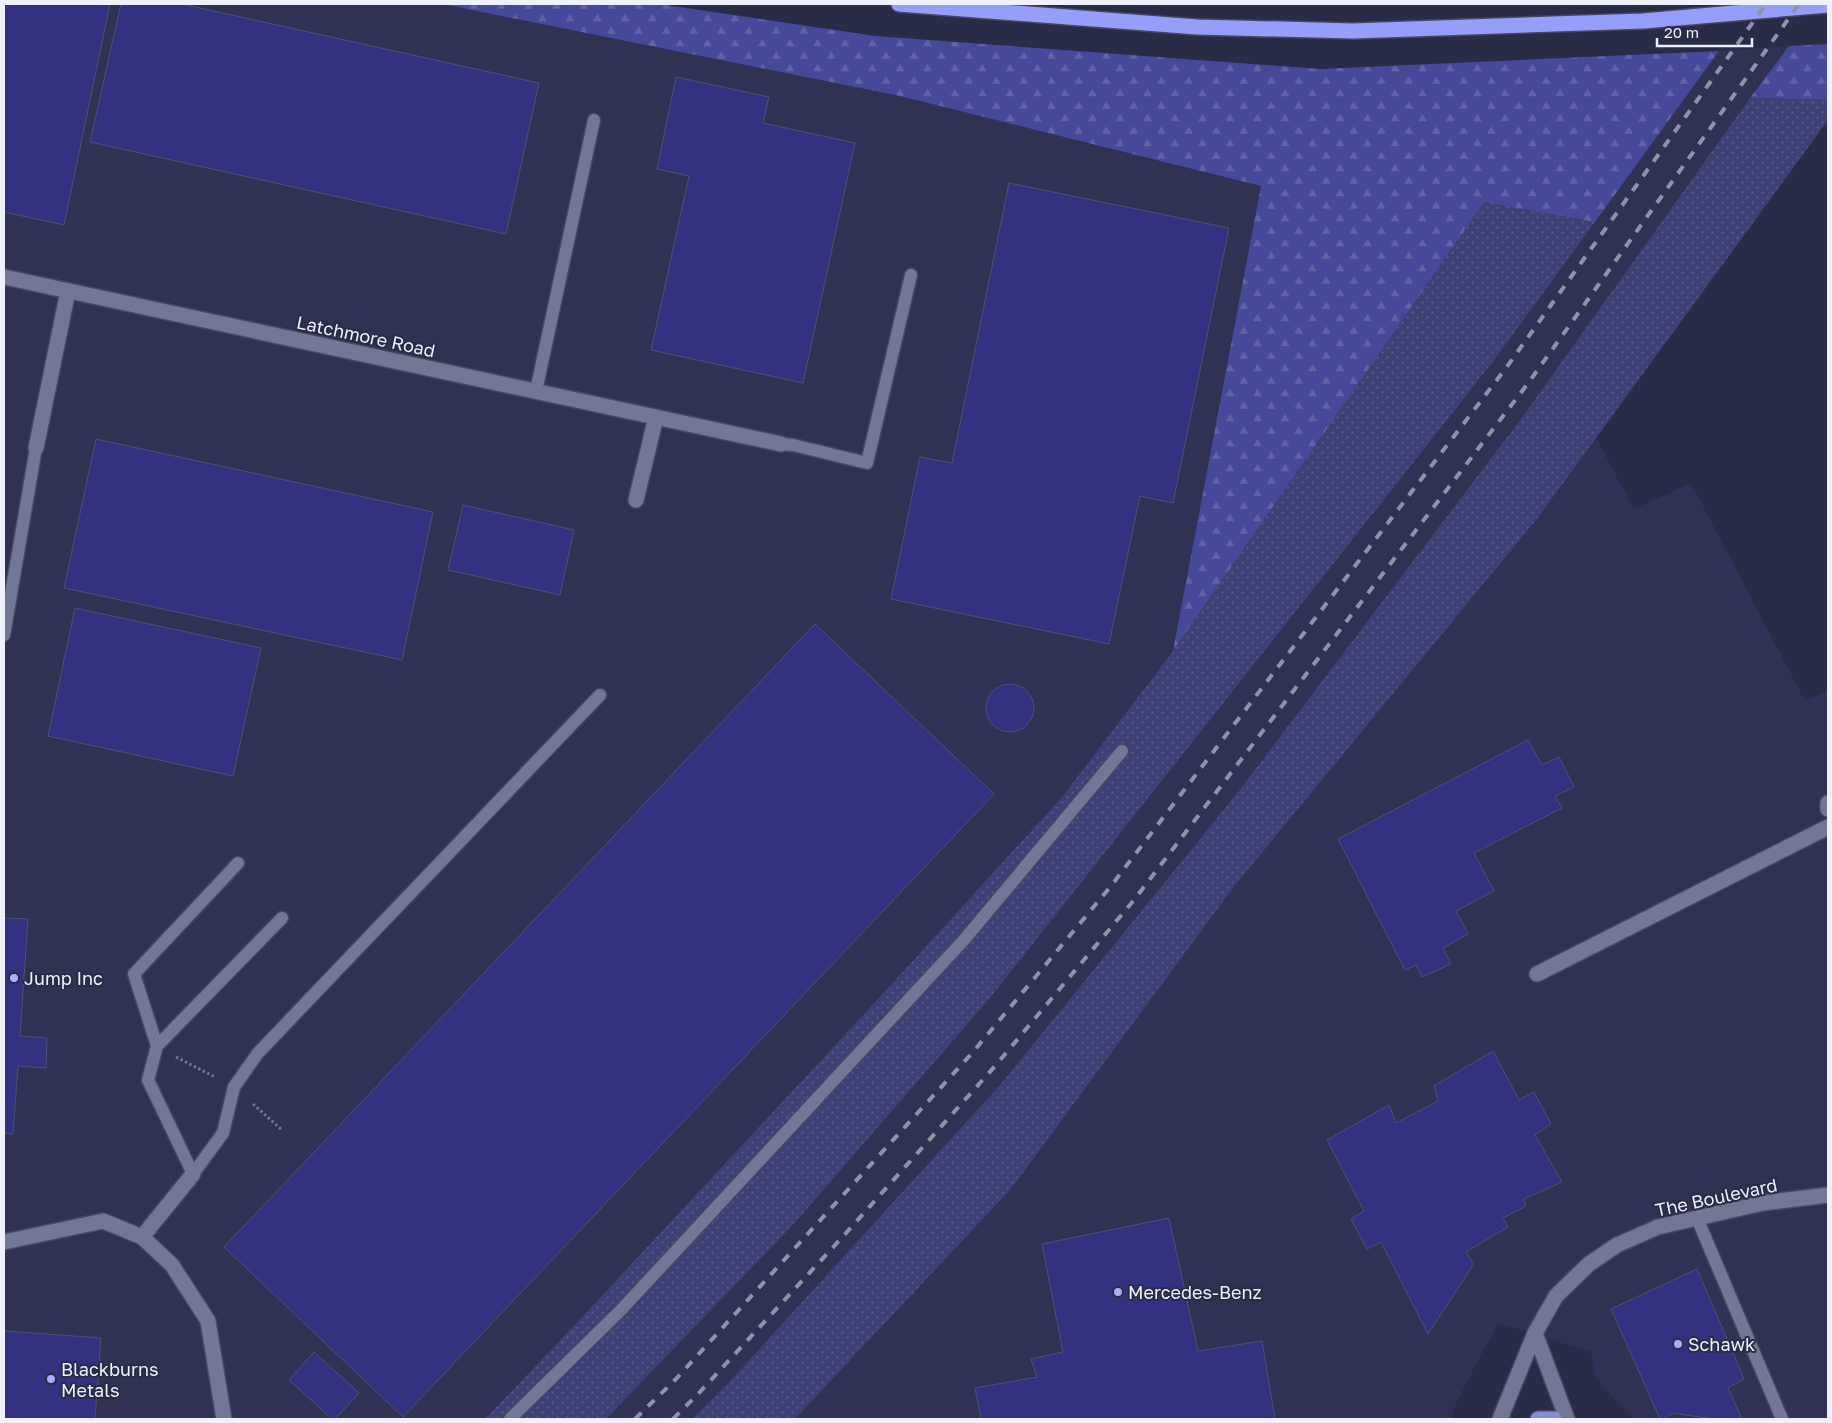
<svg xmlns="http://www.w3.org/2000/svg" width="1832" height="1423" font-family="'Golos Text',sans-serif">
  <style>
    .built { fill: #2f3253 }
    .grass { fill: url(#grass-dots) }
    .forest { fill: url(#forest-firs) }
    .building { fill: #333281; stroke: #4e516e }
    .lines { fill: none; stroke-linecap: round; stroke-linejoin: round }
    .lane-casing { stroke: #47485f; stroke-width: 15 }
    .street-casing { stroke: #47485f; stroke-width: 18 }
    .primary-casing { stroke: #47485f; stroke-width: 18 }
    .highway-casing { stroke: #47485f; stroke-width: 18 }
    .path { stroke: #74768c; stroke-width: 3; stroke-dasharray: 2.5 2.5; stroke-linecap: butt }
    .lane { stroke: #737796; stroke-width: 12 }
    .street { stroke: #737796; stroke-width: 15 }
    .primary { stroke: #888ed3; stroke-width: 15 }
    .highway { stroke: #969efb; stroke-width: 15 }
    .rail { stroke: #9093a7; stroke-width: 4; stroke-dasharray: 9 9; stroke-linecap: butt }
    .poi-dot { fill: #a8b0fc; stroke: #292c46; stroke-width: 2 }
    .labels { text-anchor: middle; dominant-baseline: central; stroke-width: 4; stroke-linejoin: round; paint-order: stroke }
    .street-label { font-size: 18px; fill: #eff1ff; stroke: #292c46 }
    .poi-label { font-size: 18px; fill: #eff1ff; stroke: #292c46; text-anchor: start }
  </style>
  <defs>
    <pattern id="grass-dots" width="8" height="8" patternUnits="userSpaceOnUse" patternTransform="scale(1.25)"><rect width="8" height="8" fill="#3d4175"/><path d="M2 2h.1M6 6h.1" fill="none" stroke="#595d8a" stroke-width="1.8" stroke-linecap="round"/></pattern>
    <pattern id="forest-firs" width="22" height="20" patternUnits="userSpaceOnUse" patternTransform="scale(1.25)"><rect width="22" height="20" fill="#464899"/><path d="M5 1l3.5 6h-7zM16 11l3.5 6h-7z" fill="#6163a8"/></pattern>
  </defs>
  <rect width="100%" height="100%" fill="#292c46"/>
  <g class="built">
    <path d="M4,4H442L900,96L1261,186L1173,651L1062,797L878,999L584,1315L485,1419H4Z"/>
    <path d="M1789,46L1750,98L1523,416L1238,792L1000,1085L730,1381L692,1419H606L793,1225L991,997L1492,363L1719,51Z"/>
    <path d="M1596,438L1634,509L1691,483L1805,701L1828,691V1419H1634L1612,1397L1595,1376L1591,1352L1498,1323L1456,1403L1451,1419H795L1011,1189L1233,888L1537,519Z"/>
  </g>
  <g class="grass">
    <path d="M1750,98L1828,100V120L1537,519L1233,888L1011,1189L795,1419H692L730,1381L1000,1085L1238,792L1523,416Z"/>
    <path d="M1484,201L1595,222L1492,363L991,997L793,1225L606,1419H485L584,1315L878,999L1062,797L1173,651Z"/>
  </g>
  <g class="forest">
    <path d="M442,4H659L875,36L1320,69L1719,51L1595,222L1484,202L1173,651L1261,186L900,96Z"/>
    <path d="M1828,44V100L1750,98L1789,46Z"/>
  </g>
  <g class="building">
    <path d="M4,4H110L64,225L4,212Z"/>
    <path d="M121,4H182L539,83L506,234L90,142Z"/>
    <path d="M676,77L769,97L763,123L855,143L803,383L651,350L689,176L657,169Z"/>
    <path d="M1009,183L1229,228L1173,503L1140,496L1109,644L891,599L920,457L952,463Z"/>
    <path d="M96,439L433,512L402,660L64,588Z"/>
    <path d="M463,505L574,530L560,595L448,570Z"/>
    <path d="M75,608L261,648L233,776L48,736Z"/>
    <path d="M815,624L994,794L403,1417L224,1247Z"/>
    <circle cx="1010" cy="708" r="24"/>
    <path d="M1528,740L1542,765L1559,757L1574,787L1555,796L1562,808L1474,853L1494,891L1456,911L1468,934L1443,948L1451,964L1422,977L1416,965L1405,970L1338,839Z"/>
    <path d="M4,918L28,919L20,1036L47,1038L46,1068L18,1066L13,1134L4,1133Z"/>
    <path d="M1493,1051L1519,1100L1534,1092L1551,1124L1535,1135L1562,1182L1524,1199L1526,1206L1503,1218L1508,1227L1466,1252L1474,1264L1428,1334L1381,1242L1367,1249L1351,1219L1364,1211L1327,1140L1389,1105L1396,1123L1438,1101L1434,1086Z"/>
    <path d="M1169,1218L1198,1351L1262,1341L1275,1419H981L975,1388L1037,1377L1031,1359L1063,1352L1042,1244Z"/>
    <path d="M1697,1269L1744,1379L1728,1388L1742,1419H1713L1673,1413L1663,1419H1660L1611,1309Z"/>
    <path d="M4,1331L101,1338L95,1419H4Z"/>
    <path d="M314,1352L359,1393L335,1419H332L289,1380Z"/>
  </g>
  <g class="lines">
    <defs>
      <g id="lane">
        <path d="M536,391L594,120"/>
        <path d="M781,444L793,445L867,463L911,275"/>
        <path d="M4,635L36,448"/>
        <path d="M282,918L157,1046L148,1080L193,1174L223,1133L234,1087L258,1053L600,695"/>
        <path d="M157,1046L134,974L238,863"/>
        <path d="M1697,1218L1782,1419"/>
        <path d="M510,1419L621,1310L963,941L1122,751"/>
      </g>
      <g id="street">
        <path d="M4,277L781,444"/>
        <path d="M36,448L68,291"/>
        <path d="M636,500L656,417"/>
        <path d="M1828,803V809"/>
        <path d="M1537,974L1828,827"/>
        <path d="M142,1237L193,1174"/>
        <path d="M4,1242L103,1221L142,1237L172,1265L208,1321L224,1419"/>
        <path d="M1535,1333L1567,1419"/>
        <path d="M1500,1419L1535,1333L1556,1296L1589,1264L1617,1245L1658,1227L1763,1203L1828,1195"/>
      </g>
      <path id="primary" d="M1538,1419H1554"/>
      <path id="highway" d="M899,4L1197,27L1353,31L1643,21L1828,5"/>
    </defs>
    <use href="#lane" class="lane-casing"/>
    <use href="#street" class="street-casing"/>
    <use href="#primary" class="primary-casing"/>
    <use href="#highway" class="highway-casing"/>
    <g class="path">
      <path d="M176,1057L215,1077"/>
      <path d="M253,1104L282,1130"/>
    </g>
    <use href="#lane" class="lane"/>
    <use href="#street" class="street"/>
    <use href="#primary" class="primary"/>
    <use href="#highway" class="highway"/>
    <g class="rail">
      <path d="M635,1419L676,1379L973,1052L1111,886L1506,368L1766,4"/>
      <path d="M673,1419L699,1393L847,1232L996,1065L1134,900L1529,382L1799,4"/>
    </g>
  </g>
  <g class="poi-dot">
    <circle cx="14" cy="978" r="5"/>
    <circle cx="1118" cy="1292" r="5"/>
    <circle cx="1678" cy="1344" r="5"/>
    <circle cx="51" cy="1379" r="5"/>
  </g>
  <g class="labels">
    <g class="street-label">
      <text transform="translate(366 336) rotate(12)">Latchmore Road</text>
      <text transform="translate(1716 1197) rotate(-12)">The Boulevard</text>
    </g>
    <g class="poi-label">
      <text x="24" y="978">Jump Inc</text>
      <text x="1128" y="1292">Mercedes-Benz</text>
      <text x="1688" y="1344">Schawk</text>
      <text x="61" y="1369">Blackburns<tspan x="61" dy="21">Metals</tspan></text>
    </g>
  </g>
  <rect width="1832" height="1423" fill="none" stroke="#eff1ff" stroke-width="10"/>
  <path d="M1657 38v8h95v-8" fill="none" stroke="#eff1ff" stroke-width="2.5"/>
  <text x="1664" y="38" font-size="15" fill="#eff1ff" stroke="#292c46" stroke-width="4" paint-order="stroke">20 m</text>
</svg>
